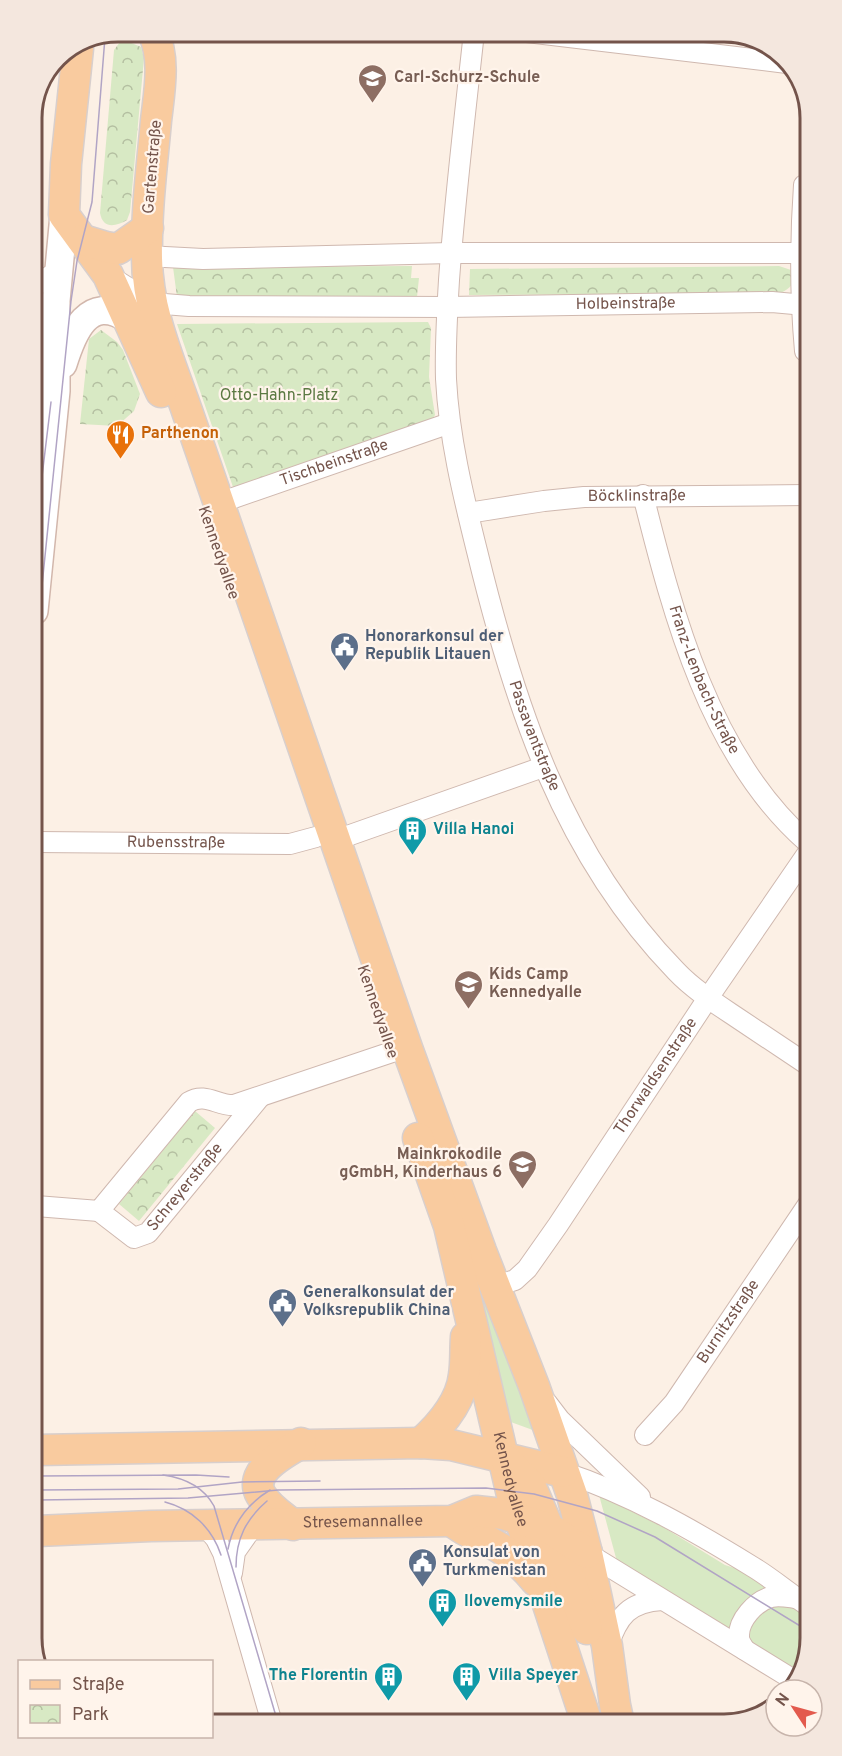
<svg xmlns="http://www.w3.org/2000/svg" width="842" height="1756" font-family="Overpass,sans-serif">
  <style>
    .grass { fill: #d8e9c4 }
    .park { fill: url(#park-crowns) }
    .lines { fill: none; stroke-linecap: round; stroke-linejoin: round }
    .street-casing { stroke: #cfb8af; stroke-width: 22 }
    .secondary-casing { stroke: #d2b7ac; stroke-width: 30 }
    .primary-casing { stroke: #d8cfcd; stroke-width: 33 }
    .street { stroke: #fff; stroke-width: 20 }
    .secondary { stroke: #fff; stroke-width: 27 }
    .primary { stroke: #f9cb9f; stroke-width: 30 }
    .tram { stroke: #b1a4c5; stroke-width: 1.5 }
    .labels { text-anchor: middle; dominant-baseline: central; stroke-width: 4.5; stroke-linejoin: round; paint-order: stroke }
    .education-label { font-size: 16px; font-weight: bold; fill: #785e54; stroke: #fff4eb; text-anchor: start }
    .street-label { font-size: 16px; fill: #74544b; stroke: #fff4eb }
    .park-label { font-size: 16px; fill: #5b7942; stroke: #fff4eb }
    .food-label { font-size: 16px; font-weight: bold; fill: #c56008; stroke: #fff4eb; text-anchor: start }
    .service-label { font-size: 16px; font-weight: bold; fill: #4e5e75; stroke: #fff4eb; text-anchor: start }
    .culture-label { font-size: 16px; font-weight: bold; fill: #0d838f; stroke: #fff4eb; text-anchor: start }
    .rim { fill: none; stroke: #74544b; stroke-width: 3 }
  </style>
  <defs>
    <pattern id="park-crowns" width="20" height="18" patternUnits="userSpaceOnUse" patternTransform="scale(1.5)"><rect width="20" height="18" fill="#d8e9c4"/><path d="M2 6a3 3 0 1 1 6 0M12 15a3 3 0 1 1 6 0" fill="none" stroke="#b4bfa1"/></pattern>
  </defs>
  <rect width="100%" height="100%" fill="#fcf0e5"/>
  <g class="grass">
    <path d="M475,1274L541,1433L508,1421Z"/>
    <path d="M599,1495L663,1527L725,1565L750,1573L770,1584L750,1601L733,1632L619,1569Z"/>
    <path d="M768,1604L792,1607L810,1619V1639L798,1678L751,1644L748,1627Z"/>
  </g>
  <g class="park">
    <path d="M120,42H129L141,47L144,58L130,212L127,220C115,227 103,229 100,213L114,50Z"/>
    <path d="M412,266L411,278H419L417,297L220,298L177,297L173,267Z"/>
    <path d="M779,266L791,270C797,282 791,289 778,294L469,295L470,269Z"/>
    <path d="M428,322L431,328L429,377L435,415L433,418L233,487L177,324Z"/>
    <path d="M101,330L117,342L123,350L140,394L134,411L117,426L80,424L89,339Z"/>
    <path d="M195,1111L215,1128L139,1221L119,1204Z"/>
  </g>
  <g class="lines">
    <defs>
      <g id="street">
        <path id="s1" d="M474,32C465,115 455,197 449,280C447,313 445,346 446,379C449,437 463,495 477,551C514,704 563,855 676,971C693,989 715,1003 736,1017C760,1033 784,1049 808,1065"/>
        <path d="M527,32L787,63"/>
        <path d="M804,185C800,241 800,295 805,351"/>
        <path d="M146,256L203,259L451,253H805"/>
        <path id="s2" d="M108,275L152,303L189,306L448,307L772,302L805,305"/>
        <path d="M32,284H38L60,269"/>
        <path id="s3" d="M643,495C673,615 710,757 807,842"/>
        <path id="s4" d="M219,503L450,423"/>
        <path id="s5" d="M468,513L544,501L584,497L806,495"/>
        <path d="M336,840L543,767"/>
        <path id="s6" d="M35,842L290,844L316,837"/>
        <path d="M36,1206L99,1211L189,1102C205,1092 218,1106 234,1105L392,1052"/>
        <path id="s7" d="M99,1211L134,1238L148,1233L260,1097"/>
        <path id="s8" d="M496,1286L515,1280L527,1269L558,1225L708,998L807,854"/>
        <path d="M547,1403L560,1420L640,1497"/>
        <path id="s9" d="M645,1435L674,1403L809,1203"/>
        <path d="M563,1472C630,1494 693,1530 753,1567C773,1579 791,1595 810,1607"/>
        <path d="M205,1526L216,1539L223,1553L272,1723"/>
        <path d="M587,1553L797,1682"/>
        <path d="M232,1573L235,1552L254,1525"/>
        <path d="M608,1646C618,1616 629,1602 662,1600"/>
        <path d="M745,1650C743,1647 739,1641 739,1637C738,1620 756,1601 771,1597C779,1595 788,1597 796,1598"/>
      </g>
      <g id="secondary">
        <path d="M63,364C73,332 88,294 127,318"/>
        <path d="M34,611L56,391V301L64,215"/>
      </g>
      <g id="primary">
        <path d="M153,32C166,59 159,93 156,121C152,166 146,212 147,258C147,310 170,362 187,411L407,1048L481,1251L534,1386L572,1495L587,1553L607,1646L615,1705L618,1719"/>
        <path d="M78,48L66,164L64,215L108,275L161,392"/>
        <path d="M83,240L106,247L118,249L148,228"/>
        <path id="s10" d="M418,1138L449,1226L512,1495L586,1720"/>
        <path d="M421,1443C440,1426 461,1402 464,1375C466,1363 465,1350 466,1337"/>
        <path d="M37,1450L421,1443L451,1445L563,1472"/>
        <path d="M507,1461L530,1485L534,1494L568,1574L587,1629"/>
        <path d="M452,1521C466,1533 478,1536 493,1544C510,1553 524,1566 536,1581"/>
        <path d="M293,1525C282,1516 268,1507 261,1495C247,1471 285,1453 301,1443"/>
        <path id="s11" d="M37,1531L151,1526L452,1521L476,1511L503,1514L550,1529L587,1553"/>
      </g>
    </defs>
    <use href="#street" class="street-casing"/>
    <use href="#secondary" class="secondary-casing"/>
    <use href="#primary" class="primary-casing"/>
    <use href="#street" class="street"/>
    <use href="#secondary" class="secondary"/>
    <use href="#primary" class="primary"/>
    <g class="tram">
      <path d="M33,551L51,402"/>
      <path d="M34,664L71,301L77,261L92,202L105,37"/>
      <path d="M163,1475C185,1478 203,1486 214,1506L278,1723"/>
      <path d="M37,1476L196,1475L229,1477"/>
      <path d="M37,1490L178,1489L242,1482L320,1481"/>
      <path d="M37,1500L188,1498L278,1490L486,1488L534,1494L597,1511L655,1537L810,1632"/>
      <path d="M165,1502C192,1509 212,1528 221,1555"/>
      <path d="M228,1549C233,1523 247,1504 270,1490"/>
      <path d="M236,1567C236,1539 246,1519 267,1501"/>
    </g>
  </g>
  <defs>
    <symbol id="school-pin" viewBox="-11 -11 22 30"><path d="M0 17L-7.5 6A9.5 9.5 0 1 1 7.5 6Z" fill="#8d6e63" stroke="#fff4eb"/><path d="M0-5L7-2L0 1L-7-2ZM-4 1L0 2.5L4 1V4Q0 6-4 4Z" fill="#fff"/></symbol>
    <symbol id="restaurant-pin" viewBox="-11 -11 22 30"><path d="M0 17L-7.5 6A9.5 9.5 0 1 1 7.5 6Z" fill="#e8710a" stroke="#fff4eb"/><path d="M-5-6h1v4h1v-4h1v4h1v-4h1v5L-1.5 .5V6h-2V.5L-5-1ZM5-6V6H3V1.5H1.5Q1.5-4 5-6Z" fill="#fff"/></symbol>
    <symbol id="civic-pin" viewBox="-11 -11 22 30"><path d="M0 17L-7.5 6A9.5 9.5 0 1 1 7.5 6Z" fill="#5c6f8a" stroke="#fff4eb"/><path d="M-.6-6.5H3V-4.5H.6V-3L4-1V1h2V6H-6V1h2V-1L-.6-3ZM-1.2 2.5V6h2.4V2.5Z" fill="#fff"/></symbol>
    <symbol id="building-pin" viewBox="-11 -11 22 30"><path d="M0 17L-7.5 6A9.5 9.5 0 1 1 7.5 6Z" fill="#0f9aa8" stroke="#fff4eb"/><path d="M-4-6H4V6H1V3H-1V6H-4ZM-2.5-4.3h1.7v1.8h-1.7ZM.8-4.3h1.7v1.8H.8ZM-2.5-1h1.7V.8h-1.7ZM.8-1h1.7V.8H.8Z" fill="#fff"/></symbol>
  </defs>
  <g fill-rule="evenodd">
    <use href="#school-pin" x="356" y="62" width="33" height="45"/>
    <use href="#restaurant-pin" x="104" y="418" width="33" height="45"/>
    <use href="#civic-pin" x="328" y="630" width="33" height="45"/>
    <use href="#building-pin" x="396" y="814" width="33" height="45"/>
    <use href="#school-pin" x="452" y="968" width="33" height="45"/>
    <use href="#school-pin" x="506" y="1148" width="33" height="45"/>
    <use href="#civic-pin" x="266" y="1286" width="33" height="45"/>
    <use href="#civic-pin" x="406" y="1546" width="33" height="45"/>
    <use href="#building-pin" x="426" y="1586" width="33" height="45"/>
    <use href="#building-pin" x="372" y="1660" width="33" height="45"/>
    <use href="#building-pin" x="450" y="1660" width="33" height="45"/>
  </g>
  <g class="labels">
    <g class="education-label">
      <text x="394" y="78">Carl-Schurz-Schule</text>
      <text x="489" y="975">Kids Camp<tspan x="489" dy="18">Kennedyalle</tspan></text>
      <text x="502" y="1155" text-anchor="end">Mainkrokodile<tspan x="502" dy="18">gGmbH, Kinderhaus 6</tspan></text>
    </g>
    <g class="street-label">
      <text transform="translate(153 167) rotate(-85)">Gartenstraße</text>
      <text stroke="none"><textPath href="#s2" startOffset="526">Holbeinstraße</textPath></text>
      <text stroke="none"><textPath href="#s4" startOffset="122">Tischbeinstraße</textPath></text>
      <text stroke="none"><textPath href="#s5" startOffset="170">Böcklinstraße</textPath></text>
      <text transform="translate(218 553) rotate(71)">Kennedyallee</text>
      <text stroke="none"><textPath href="#s3" startOffset="195">Franz-Lenbach-Straße</textPath></text>
      <text stroke="none"><textPath href="#s1" startOffset="717">Passavantstraße</textPath></text>
      <text stroke="none"><textPath href="#s6" startOffset="141">Rubensstraße</textPath></text>
      <text transform="translate(377 1012) rotate(71)">Kennedyallee</text>
      <text stroke="none"><textPath href="#s8" startOffset="268">Thorwaldsenstraße</textPath></text>
      <text stroke="none"><textPath href="#s7" startOffset="118">Schreyerstraße</textPath></text>
      <text stroke="none"><textPath href="#s9" startOffset="141">Burnitzstraße</textPath></text>
      <text stroke="none"><textPath href="#s10" startOffset="354">Kennedyallee</textPath></text>
      <text stroke="none"><textPath href="#s11" startOffset="326">Stresemannallee</textPath></text>
    </g>
    <g class="park-label">
      <text x="279" y="396">Otto-Hahn-Platz</text>
    </g>
    <g class="food-label">
      <text x="141" y="434">Parthenon</text>
    </g>
    <g class="service-label">
      <text x="365" y="637">Honorarkonsul der<tspan x="365" dy="18">Republik Litauen</tspan></text>
      <text x="303" y="1293">Generalkonsulat der<tspan x="303" dy="18">Volksrepublik China</tspan></text>
      <text x="443" y="1553">Konsulat von<tspan x="443" dy="18">Turkmenistan</tspan></text>
    </g>
    <g class="culture-label">
      <text x="433" y="830">Villa Hanoi</text>
      <text x="464" y="1602">Ilovemysmile</text>
      <text x="368" y="1676" text-anchor="end">The Florentin</text>
      <text x="488" y="1676">Villa Speyer</text>
    </g>
  </g>
  <path d="M0 0H842V1756H0ZM118 42H724A76 76 0 0 1 800 118V1638A76 76 0 0 1 724 1714H118A76 76 0 0 1 42 1638V118A76 76 0 0 1 118 42Z" fill="#f4e7de" fill-rule="evenodd"/>
  <path class="rim" d="M118 42H724A76 76 0 0 1 800 118V1638A76 76 0 0 1 724 1714H118A76 76 0 0 1 42 1638V118A76 76 0 0 1 118 42Z"/>
  <rect x="18" y="1660" width="195" height="78" fill="#fff4eb" stroke="#c7b4ab" stroke-width="1.5"/>
  <rect x="30" y="1680" width="30" height="9" fill="#f9cb9f" stroke="#c7b4ab" stroke-width="1.5"/>
  <text x="72" y="1690" font-size="18" fill="#74544b">Straße</text>
  <rect x="30" y="1705" width="30" height="18" fill="url(#park-crowns)" stroke="#c7b4ab" stroke-width="1.5"/>
  <text x="72" y="1720" font-size="18" fill="#74544b">Park</text>
  <g transform="translate(794 1708) rotate(306)"><circle r="28" fill="#fff4eb" stroke="#c7b4ab" stroke-width="1.5"/>
  <path d="M0-4.5L10 22L0 15L-10 22Z" fill="#e35a4d"/>
  <text y="-9" font-size="16" font-weight="bold" text-anchor="middle" fill="#74544b">N</text>
  </g>
</svg>
